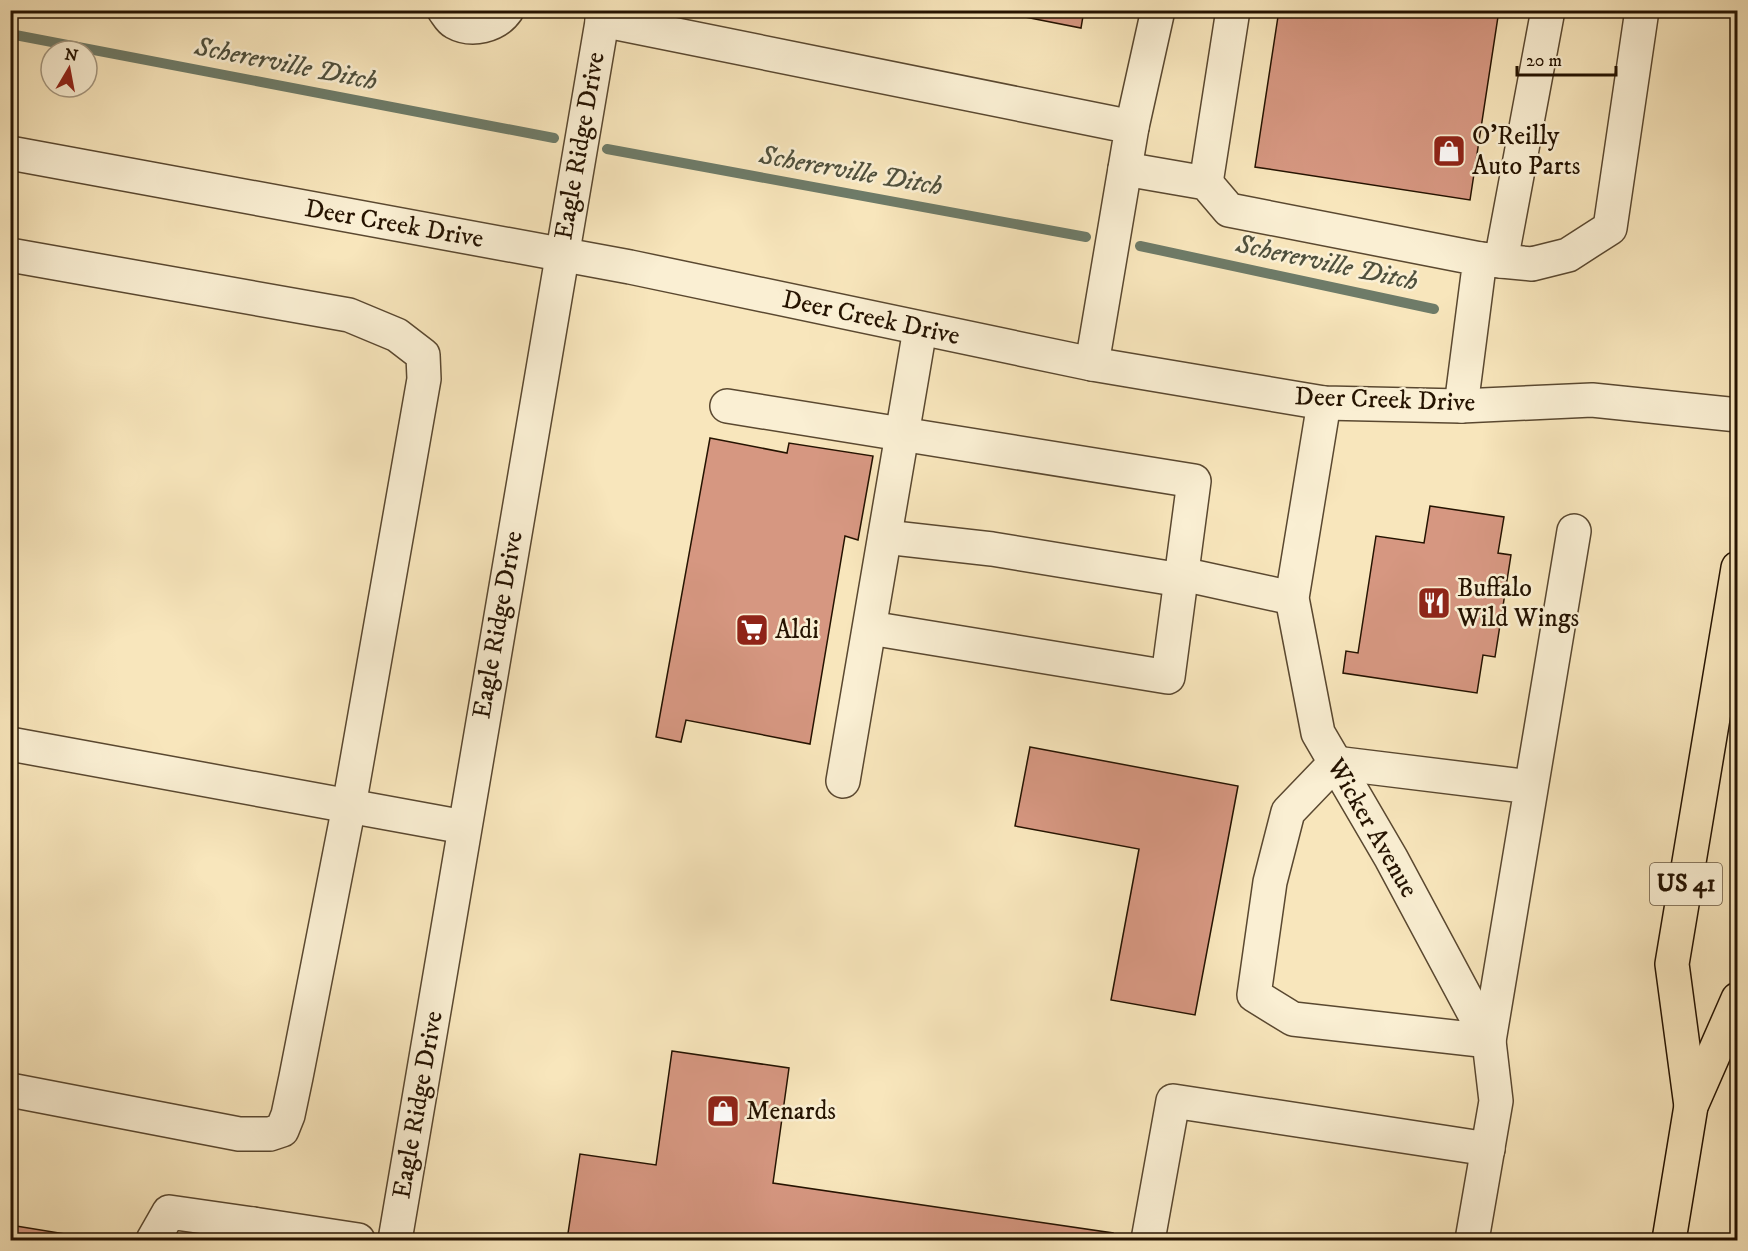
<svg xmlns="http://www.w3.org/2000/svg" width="1748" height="1251" font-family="'IM FELL DW Pica',serif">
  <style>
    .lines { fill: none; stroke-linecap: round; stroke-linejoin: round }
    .stream { stroke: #6e7b68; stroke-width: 10 }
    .building { fill: #d69781; stroke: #251301; stroke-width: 1.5 }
    .minor-casing { stroke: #5a4830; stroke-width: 36 }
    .highway-casing { stroke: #251301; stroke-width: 36 }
    .minor { stroke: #faefd3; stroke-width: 33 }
    .highway { stroke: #f8e6bc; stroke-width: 33 }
    .labels { text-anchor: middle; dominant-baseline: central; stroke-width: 5; stroke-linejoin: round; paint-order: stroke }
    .shield { fill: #faefd3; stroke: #655540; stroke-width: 1.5 }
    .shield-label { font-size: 24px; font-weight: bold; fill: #251301 }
    .poi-label { font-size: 26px; fill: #251301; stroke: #faefd3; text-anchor: start }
    .street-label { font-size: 26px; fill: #251301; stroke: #faefd3 }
    .water-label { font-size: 27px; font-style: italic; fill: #4f503d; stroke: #faefd3 }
  </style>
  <rect width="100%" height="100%" fill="#f8e6bc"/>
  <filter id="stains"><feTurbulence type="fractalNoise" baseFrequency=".00333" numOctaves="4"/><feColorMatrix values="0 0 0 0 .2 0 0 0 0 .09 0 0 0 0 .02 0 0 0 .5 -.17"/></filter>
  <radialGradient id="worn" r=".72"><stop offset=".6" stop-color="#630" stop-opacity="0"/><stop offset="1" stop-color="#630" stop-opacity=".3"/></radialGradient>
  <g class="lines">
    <g class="stream">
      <path d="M10,34L554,138"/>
      <path d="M607,149L1086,237"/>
      <path d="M1140,246L1434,309"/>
    </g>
  </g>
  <g class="building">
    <path d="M989,10H1084L1081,28Z"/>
    <path d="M1279,10H1499L1470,200L1255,167Z"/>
    <path d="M710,438L787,453L789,443L873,456L858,540L845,536L810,744L686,720L681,742L656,737Z"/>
    <path d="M1430,506L1504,517L1498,553L1511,555L1495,657L1483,655L1477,693L1343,673L1346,651L1358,653L1376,536L1424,543Z"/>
    <path d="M1030,747L1238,786L1195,1015L1111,1000L1139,849L1015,826Z"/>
    <path d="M672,1051L789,1068L773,1183L1113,1233L1112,1240H567L580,1154L656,1165Z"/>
    <path d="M10,1225L90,1238L89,1240H10Z"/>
  </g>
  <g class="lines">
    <defs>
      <g id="minor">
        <path d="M444,10C447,14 450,20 454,22C472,32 496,26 507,10"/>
        <path d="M602,20L1132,127L1092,364"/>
        <path d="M1132,127L1158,10"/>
        <path d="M10,153L630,267L1092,364L1324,403L1461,406L1592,400L1738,415"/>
        <path d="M1125,169L1206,183L1229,210L1480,259L1461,406"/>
        <path d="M1206,183L1233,10"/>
        <path d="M10,255L349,315L397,335L423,355L424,379L349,806L296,1077L288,1115L282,1130L270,1134H239L10,1090"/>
        <path d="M1480,259L1532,264L1568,255L1610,228L1642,10"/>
        <path d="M1501,261L1548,10"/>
        <path d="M1324,403L1292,598L1318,733L1391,858L1489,1041L1496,1101L1472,1240"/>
        <path d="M727,406L1194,481L1168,677L870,628"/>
        <path d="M885,537L992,549L1181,580"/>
        <path d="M1182,574L1292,598"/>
        <path d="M10,744L464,827"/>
        <path d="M843,781L920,329"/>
        <path d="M1531,787L1335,763L1288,812L1270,882L1254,995L1293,1019L1489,1041L1574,531"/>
        <path d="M153,1240L169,1212L253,1224"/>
        <path d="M250,1240L253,1224L358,1240"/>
        <path d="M395,1240L604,10"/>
        <path d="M1148,1240L1173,1101L1488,1149"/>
      </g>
      <g id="highway">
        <path d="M1691,1106L1672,964L1738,568"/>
        <path d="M1669,1240L1691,1106L1738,999"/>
      </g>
    </defs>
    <use href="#minor" class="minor-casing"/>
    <use href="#highway" class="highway-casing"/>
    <use href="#minor" class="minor"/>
    <use href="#highway" class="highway"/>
  </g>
  <defs>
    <symbol id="shop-square" viewBox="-11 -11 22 22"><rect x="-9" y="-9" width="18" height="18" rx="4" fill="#8f2418" stroke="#faefd3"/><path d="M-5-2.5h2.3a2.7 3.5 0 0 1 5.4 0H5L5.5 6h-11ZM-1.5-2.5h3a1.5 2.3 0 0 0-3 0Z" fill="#fff"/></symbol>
    <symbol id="restaurant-square" viewBox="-11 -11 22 22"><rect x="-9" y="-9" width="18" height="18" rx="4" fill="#8f2418" stroke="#faefd3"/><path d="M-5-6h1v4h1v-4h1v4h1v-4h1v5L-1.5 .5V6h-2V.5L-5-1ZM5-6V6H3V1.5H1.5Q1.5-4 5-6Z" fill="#fff"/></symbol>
    <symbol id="supermarket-square" viewBox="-11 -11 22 22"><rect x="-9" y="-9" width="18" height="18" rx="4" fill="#8f2418" stroke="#faefd3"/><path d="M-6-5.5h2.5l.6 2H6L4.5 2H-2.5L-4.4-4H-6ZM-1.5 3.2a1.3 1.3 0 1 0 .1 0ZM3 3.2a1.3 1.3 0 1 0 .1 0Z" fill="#fff"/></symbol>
  </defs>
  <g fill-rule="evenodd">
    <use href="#shop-square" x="1430" y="132" width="38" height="38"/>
    <use href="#restaurant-square" x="1415" y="584" width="38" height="38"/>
    <use href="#supermarket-square" x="733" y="611" width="38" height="38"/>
    <use href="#shop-square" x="704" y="1092" width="38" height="38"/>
  </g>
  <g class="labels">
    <rect class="shield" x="1650" y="863" width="72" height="42" rx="4.5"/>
    <g class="shield-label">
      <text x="1686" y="884">US 41</text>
    </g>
    <g class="poi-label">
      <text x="1472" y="136">O'Reilly<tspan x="1472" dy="30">Auto Parts</tspan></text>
      <text x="1457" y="588">Buffalo<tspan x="1457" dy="30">Wild Wings</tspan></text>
      <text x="775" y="630">Aldi</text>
      <text x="746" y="1111">Menards</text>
    </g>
    <g class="street-label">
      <text transform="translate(580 146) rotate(-80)">Eagle Ridge Drive</text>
      <text transform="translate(394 224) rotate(10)">Deer Creek Drive</text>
      <text transform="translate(871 318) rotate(12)">Deer Creek Drive</text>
      <text transform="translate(1385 400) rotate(2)">Deer Creek Drive</text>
      <text transform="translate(498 625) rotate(-80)">Eagle Ridge Drive</text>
      <text transform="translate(1372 828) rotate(60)">Wicker Avenue</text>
      <text transform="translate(418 1105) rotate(-80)">Eagle Ridge Drive</text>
    </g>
    <g class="water-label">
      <text transform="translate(286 64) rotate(11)">Schererville Ditch</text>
      <text transform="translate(851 171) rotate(10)">Schererville Ditch</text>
      <text transform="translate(1327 263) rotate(12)">Schererville Ditch</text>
    </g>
  </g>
  <rect width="1748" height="1251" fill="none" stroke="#f8e6bc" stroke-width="36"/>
  <rect x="12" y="12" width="1724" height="1227" fill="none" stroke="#251301" stroke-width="3"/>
  <rect x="18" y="18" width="1712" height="1215" fill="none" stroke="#251301" stroke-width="1.5"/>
  <g transform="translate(69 69) rotate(10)"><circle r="28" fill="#faefd3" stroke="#a5977f" stroke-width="1.5"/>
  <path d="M0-4.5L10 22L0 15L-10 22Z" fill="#8f2418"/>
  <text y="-9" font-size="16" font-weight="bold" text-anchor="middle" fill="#251301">N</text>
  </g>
  <path d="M1517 66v9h99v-9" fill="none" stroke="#251301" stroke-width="3"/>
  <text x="1526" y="66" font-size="18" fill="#251301" stroke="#faefd3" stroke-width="4.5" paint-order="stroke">20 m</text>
  <rect width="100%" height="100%" filter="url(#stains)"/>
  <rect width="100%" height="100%" fill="url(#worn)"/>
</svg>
